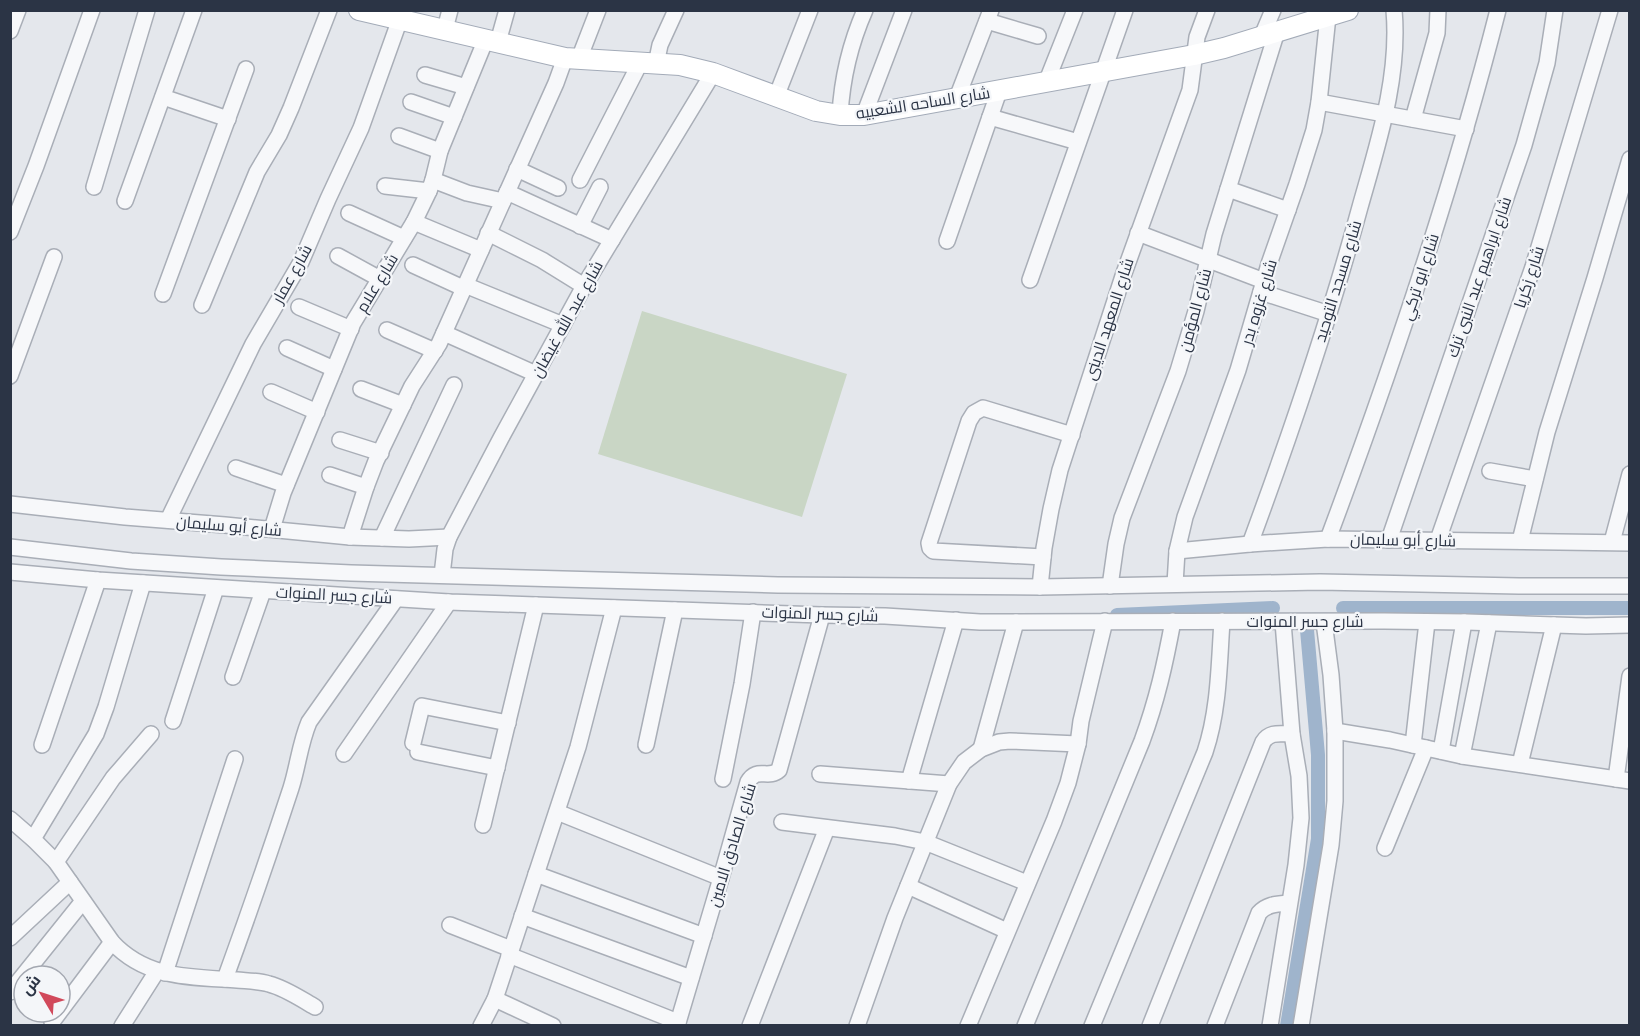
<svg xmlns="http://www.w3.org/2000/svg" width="1640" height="1036" font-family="'Space Grotesk',Cairo,sans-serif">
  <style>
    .green { fill: #c9d6c5 }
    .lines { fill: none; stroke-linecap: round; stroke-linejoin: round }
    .canal { stroke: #9fb4cc; stroke-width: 14 }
    .minor-casing { stroke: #a9aeb7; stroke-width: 18 }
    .major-casing { stroke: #a3abb8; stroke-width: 22 }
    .minor { stroke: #f7f8fa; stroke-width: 15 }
    .major { stroke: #fff; stroke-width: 20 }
    .labels { text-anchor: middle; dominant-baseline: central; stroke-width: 4.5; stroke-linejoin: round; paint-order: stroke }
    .street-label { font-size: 16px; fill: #2b3445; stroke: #f4f6f9 }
  </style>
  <rect width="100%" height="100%" fill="#e4e7ec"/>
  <path class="green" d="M642,311L847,374L802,517L598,454Z"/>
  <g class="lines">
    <g class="canal">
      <path d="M1343,608H1630"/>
      <path d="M1117,615L1273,608"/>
      <path d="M1287,1026L1318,839V755L1307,630"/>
    </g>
    <defs>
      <g id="minor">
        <path d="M987,21L1038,36"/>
        <path d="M445,29L450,10"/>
        <path d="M10,31L18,10"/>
        <path d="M1262,36L1273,10"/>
        <path d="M498,42L507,10"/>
        <path d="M579,59L598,10"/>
        <path d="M656,64L660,45L676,10"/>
        <path d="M425,75L466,87"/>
        <path d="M1046,83L1075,10"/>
        <path d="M163,97L228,119"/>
        <path d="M776,97L810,10"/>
        <path d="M957,98L991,10"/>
        <path d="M411,102L454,117"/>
        <path d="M1319,102L1466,129"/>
        <path d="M840,115C842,78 850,44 865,10"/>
        <path d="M864,115L904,10"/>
        <path d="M990,117L1078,142"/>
        <path d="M1413,119L1437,33L1438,10"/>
        <path d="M399,136L440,151"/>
        <path d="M517,169L558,188"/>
        <path d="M433,180L467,193L503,201"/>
        <path d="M580,180L640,63"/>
        <path d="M385,186L429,191"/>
        <path d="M94,187L147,10"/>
        <path d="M1228,189L1288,210"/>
        <path d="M507,192L612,240"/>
        <path d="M125,201L194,10"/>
        <path d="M349,213L404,238"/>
        <path d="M414,222L481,250"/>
        <path d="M580,226L600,187"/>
        <path d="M10,232L36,166L92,10"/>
        <path d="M488,233L542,260L584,286"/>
        <path d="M1138,233L1264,281"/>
        <path d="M947,241L999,91"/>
        <path d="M338,256L380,279"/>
        <path d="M413,265L463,288"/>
        <path d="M1030,280L1125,10"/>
        <path d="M465,285L563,325"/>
        <path d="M1261,292L1329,314"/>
        <path d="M163,294L246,69"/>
        <path d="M202,305L257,172L279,135L291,108L329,10"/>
        <path d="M299,307L351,329"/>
        <path d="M387,330L435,351"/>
        <path d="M444,333L536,374"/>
        <path d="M287,348L334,369"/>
        <path d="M10,376L54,257"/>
        <path d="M361,389L403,405"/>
        <path d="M271,392L317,412"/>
        <path d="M340,440L381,453"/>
        <path d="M236,468L286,485"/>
        <path d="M1490,471L1535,479"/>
        <path d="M330,475L366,487"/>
        <path d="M10,504L125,517L225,525L350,537L409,539L449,537"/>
        <path d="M168,520L253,344L301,262L328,199L361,128L400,19"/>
        <path d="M272,529L283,493L353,323L414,222L429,191L433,180L440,151L486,39"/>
        <path d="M350,537L366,487L376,461L412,386L439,344L556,83L565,58"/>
        <path d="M382,538L454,385"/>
        <path d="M1328,539C1393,365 1452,190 1498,10"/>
        <path d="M1389,540L1524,145L1547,63L1555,10"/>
        <path d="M1438,540L1533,267L1610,10"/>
        <path d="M1520,541L1547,432L1595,278L1630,159"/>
        <path d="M1612,542L1630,474"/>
        <path d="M1250,544C1291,433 1329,321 1360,207C1378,143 1400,77 1394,10"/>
        <path d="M10,547L131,561L221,567L351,573L778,585L1040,587L1320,582L1519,586H1630"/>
        <path d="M1177,551L1250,544L1328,539L1630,543"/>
        <path d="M1043,557L933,551L930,548L929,543L969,421L974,413L983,408L1072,435"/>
        <path d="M10,572L98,580L449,602L822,615L885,616L980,622L1384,621L1467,622L1586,626L1630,625"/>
        <path d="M442,575L445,549L449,537L501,438L584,286L713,73"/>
        <path d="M1175,584L1177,551L1185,517L1238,370L1269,264L1297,184L1314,130L1319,102L1328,16"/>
        <path d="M1110,586L1116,544L1122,518L1178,371L1196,311L1214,234L1277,31"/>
        <path d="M1040,587L1044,548L1051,509L1060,470L1123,276L1190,90L1197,37L1207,10"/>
        <path d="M233,677L263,591"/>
        <path d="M173,721L216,588"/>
        <path d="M1335,731L1390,740L1462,756L1630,781"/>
        <path d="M413,743L422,706L508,723"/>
        <path d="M42,745L98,580"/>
        <path d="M646,745L675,610"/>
        <path d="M1413,745L1427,622"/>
        <path d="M981,749L1016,622"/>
        <path d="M1441,751L1464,622"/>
        <path d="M418,752L497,768"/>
        <path d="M344,754L449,602"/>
        <path d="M1462,756L1489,623"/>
        <path d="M1520,764L1554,625"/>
        <path d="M820,774L949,784"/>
        <path d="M723,779L742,684L753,612"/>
        <path d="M1616,779L1630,676"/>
        <path d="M909,781L956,620"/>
        <path d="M557,812L721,878"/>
        <path d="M10,819L33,839L56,862L112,942C146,979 191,977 237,980C248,981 259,981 269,984C285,988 301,999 315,1007"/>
        <path d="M782,822L895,836L925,842L1027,883"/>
        <path d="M483,825L536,605"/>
        <path d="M33,839L96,734L106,707L143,583"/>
        <path d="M1385,848L1426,748"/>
        <path d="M56,862L113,778L151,734"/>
        <path d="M536,874L704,936"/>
        <path d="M908,886L1007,931"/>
        <path d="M522,916L691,978"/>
        <path d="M450,925L511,949"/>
        <path d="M10,938L70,882"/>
        <path d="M509,955L678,1022"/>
        <path d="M165,973L235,759"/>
        <path d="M225,979C248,916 270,852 291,788C298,766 300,743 309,722L396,599"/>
        <path d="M10,992L83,901"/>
        <path d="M495,999L553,1026"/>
        <path d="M52,1022L112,942"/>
        <path d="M122,1026L157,971"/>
        <path d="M481,1026L495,999L578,747L614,608"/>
        <path d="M677,1026L721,878L748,782C757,766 768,780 779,770L822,615"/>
        <path d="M750,1026L827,828"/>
        <path d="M857,1026L895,918L949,784L964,762L981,749L999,742L1010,741L1078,744"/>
        <path d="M968,1026L1054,821L1068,783L1078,744L1081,721L1105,621"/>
        <path d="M1025,1026L1142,741C1157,700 1165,664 1173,621"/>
        <path d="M1092,1026L1205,752C1219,710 1219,665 1222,621"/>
        <path d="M1150,1026L1263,742C1270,731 1280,734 1292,734"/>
        <path d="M1215,1026L1259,913C1267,904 1277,904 1289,903"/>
        <path d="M1270,1026L1296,865L1301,818L1299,776L1292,734L1283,622"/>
        <path d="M1301,1026L1331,845L1335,801V731L1331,675L1324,622"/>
      </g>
      <path id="major" d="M359,10L565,58L680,65L713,73L816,111L840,115H864L1194,55L1224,48L1348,10"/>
    </defs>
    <use href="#minor" class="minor-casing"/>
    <use href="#major" class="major-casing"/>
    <use href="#minor" class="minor"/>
    <use href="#major" class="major"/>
  </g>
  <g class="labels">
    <g class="street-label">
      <text transform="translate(923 103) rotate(-9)">شارع الساحه الشعبيه</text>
      <text transform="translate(292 274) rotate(-61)">شارع عمار</text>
      <text transform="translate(1420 277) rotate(-72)">شارع ابو تركي</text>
      <text transform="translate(1479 277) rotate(-71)">شارع ابراهيم عبد النبى ترك</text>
      <text transform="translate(1529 277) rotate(-72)">شارع زكريا</text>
      <text transform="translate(1338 281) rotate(-73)">شارع مسجد التوحيد</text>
      <text transform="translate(377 283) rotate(-59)">شارع علام</text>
      <text transform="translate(1259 302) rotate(-73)">شارع غزوه بدر</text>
      <text transform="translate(1195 310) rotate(-75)">شارع المؤمن</text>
      <text transform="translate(567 319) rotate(-61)">شارع عبد الله غيضان</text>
      <text transform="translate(1109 319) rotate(-72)">شارع المعهد الدينى</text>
      <text transform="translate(229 526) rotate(5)">شارع أبو سليمان</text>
      <text transform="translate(1403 540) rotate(1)">شارع أبو سليمان</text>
      <text transform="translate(334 595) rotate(3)">شارع جسر المنوات</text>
      <text transform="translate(820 614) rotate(2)">شارع جسر المنوات</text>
      <text x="1305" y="621">شارع جسر المنوات</text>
      <text transform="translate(732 845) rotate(-73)">شارع الصادق الامين</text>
    </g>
  </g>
  <rect width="1640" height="1036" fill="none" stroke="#2b3445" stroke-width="24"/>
  <g transform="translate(42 994) rotate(309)"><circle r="28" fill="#f4f6f9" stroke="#a4a8b1" stroke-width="1.5"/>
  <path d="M0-4.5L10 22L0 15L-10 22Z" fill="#d1495b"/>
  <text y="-9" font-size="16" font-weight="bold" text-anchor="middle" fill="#2b3445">ش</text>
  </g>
</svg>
